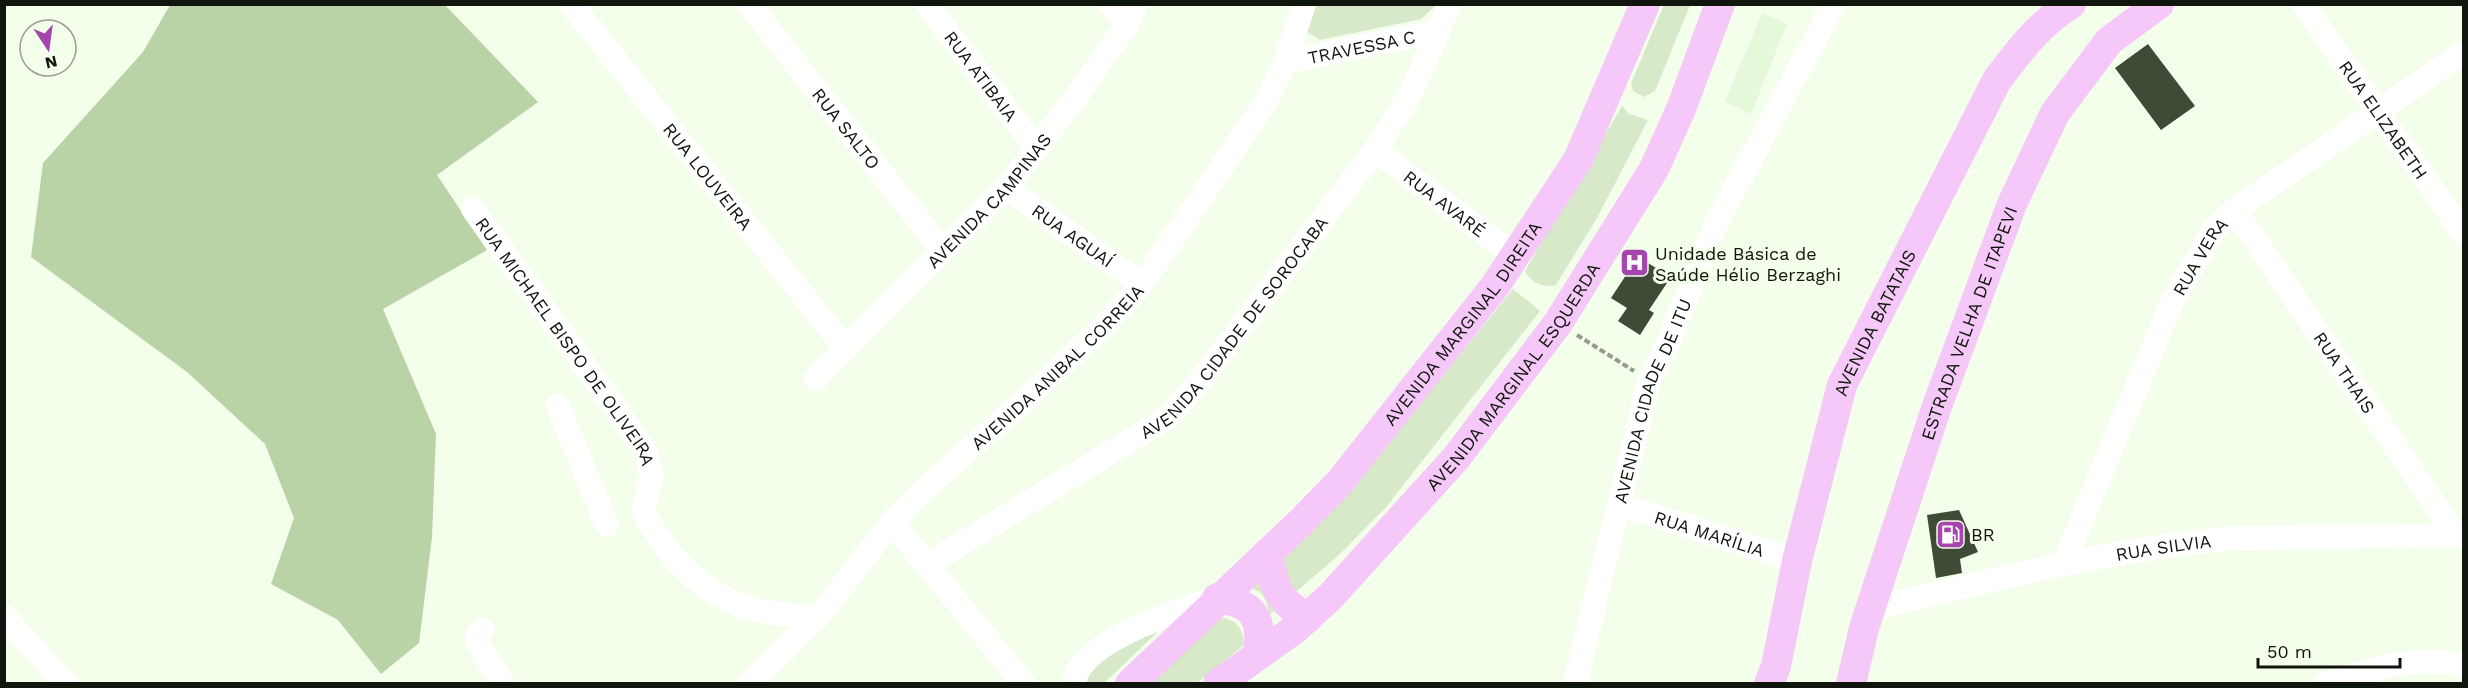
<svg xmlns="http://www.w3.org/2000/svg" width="2468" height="688" font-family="'Work Sans',sans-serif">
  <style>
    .built { fill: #e6f8da }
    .green { fill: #d7e9c9 }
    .forest { fill: #b9d2a6 }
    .building { fill: #3f4a37 }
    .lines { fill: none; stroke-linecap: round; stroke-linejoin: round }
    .path { stroke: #949c8e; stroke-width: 4; stroke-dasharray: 6 3; stroke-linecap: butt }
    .minor { stroke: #fff; stroke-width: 24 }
    .major { stroke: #f6c8f9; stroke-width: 30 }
    .labels { text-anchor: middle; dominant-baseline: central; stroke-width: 6; stroke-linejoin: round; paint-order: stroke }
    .street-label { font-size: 18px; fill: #10150d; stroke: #f3feeb }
    .poi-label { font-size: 18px; fill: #10150d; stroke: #f3feeb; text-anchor: start }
  </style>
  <rect width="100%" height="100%" fill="#f3feeb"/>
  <path class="built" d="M1762,13L1787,24L1751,114L1725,102Z"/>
  <g class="green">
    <path d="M1313,5H1436L1421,19L1320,40L1307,32Z"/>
    <path d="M1664,5H1690L1655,91L1644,97L1633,91L1631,83Z"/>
    <path d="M1622,106L1629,114L1648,120L1598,216L1556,285C1542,288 1532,283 1525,271Z"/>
    <path d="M1513,289L1540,311L1386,507L1341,553L1269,615C1267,598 1262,589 1244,586L1353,487Z"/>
    <path d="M1217,617C1234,618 1244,628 1244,645L1197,683L1151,684Z"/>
    <path d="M1166,624L1104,683H1086V667Z"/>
  </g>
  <path class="forest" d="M170,5H445L538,102L437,175L487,250L383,309L436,434L432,537L419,643L381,674L338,620L271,584L294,518L265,444L187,372L31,257L43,163L143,52Z"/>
  <g class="building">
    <path d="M2148,44L2195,106L2161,130L2115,68Z"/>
    <path d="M1638,257L1671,277L1649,310L1654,313L1640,335L1618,321L1627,308L1611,298Z"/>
    <path d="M1959,510L1978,552L1960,559L1962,573L1936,578L1927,515Z"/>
  </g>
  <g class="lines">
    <path class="path" d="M1577,335L1634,371"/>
    <g class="minor">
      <path id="s1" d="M571,4L846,349"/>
      <path id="s2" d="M749,4L943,251"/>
      <path id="s3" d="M927,4L1036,148"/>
      <path d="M1111,4L1127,24"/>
      <path id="s4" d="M2303,4L2464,234"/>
      <path id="s5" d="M1285,62L1438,31"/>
      <path id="s6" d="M1375,150L1516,257"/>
      <path id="s7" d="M1006,188L1142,284"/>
      <path id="s8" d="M473,209L645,450L652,475L643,511C666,556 704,597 754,609C774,615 797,615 818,617"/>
      <path id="s9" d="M2235,210L2456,536"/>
      <path id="s10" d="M816,378L1006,188L1080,92L1127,24L1136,4"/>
      <path d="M558,406L607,525"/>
      <path id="s11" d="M1621,505L1797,561"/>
      <path d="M892,522L1024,684"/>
      <path id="s12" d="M2064,563L2171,304L2213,231L2235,210L2464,52"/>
      <path id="s13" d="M928,564L1167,418L1198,384L1375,150L1412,91L1450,4"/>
      <path id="s14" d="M1870,609C1990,581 2110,549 2233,538L2464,536"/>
      <path d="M4,616L66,684"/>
      <path d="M482,630L478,635V643L503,684"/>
      <path id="s15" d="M748,684L818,617L892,522L920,493L1033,393L1107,323L1142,284L1266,102L1285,62L1304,4"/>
      <path d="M1075,684C1073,643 1185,608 1217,598"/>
      <path id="s16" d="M1575,684L1649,381L1666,347L1716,224L1834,4"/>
      <path d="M2324,684C2371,670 2415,653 2464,666"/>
    </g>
    <g class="major">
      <path d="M1267,554C1275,587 1277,601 1308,618"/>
      <path d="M1217,598C1254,603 1263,618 1258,653"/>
      <path id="s17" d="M1130,684L1301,522L1340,482L1495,286L1578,160L1645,4"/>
      <path id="s18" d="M1218,684L1295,629L1331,596L1456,458L1558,323L1654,169L1681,109L1720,4"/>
      <path id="s19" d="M1769,684L1776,666L1797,561L1842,385L1997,80C2018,52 2040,23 2071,4"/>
      <path id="s20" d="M1851,684L1864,628L1937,406L2012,204L2055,113L2109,41L2159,4"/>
    </g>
  </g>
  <defs>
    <symbol id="hospital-square" viewBox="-11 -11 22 22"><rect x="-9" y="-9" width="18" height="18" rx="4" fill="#a545ad" stroke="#f3feeb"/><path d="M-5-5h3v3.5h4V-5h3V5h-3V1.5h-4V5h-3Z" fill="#fff"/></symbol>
    <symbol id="fuel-square" viewBox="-11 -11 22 22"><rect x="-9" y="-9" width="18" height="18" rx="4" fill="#a545ad" stroke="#f3feeb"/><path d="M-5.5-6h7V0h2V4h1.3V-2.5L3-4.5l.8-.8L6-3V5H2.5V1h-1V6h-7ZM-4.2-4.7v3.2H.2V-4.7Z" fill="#fff"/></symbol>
  </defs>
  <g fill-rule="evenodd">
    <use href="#hospital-square" x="1618" y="246" width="33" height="33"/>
    <use href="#fuel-square" x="1934" y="518" width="33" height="33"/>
  </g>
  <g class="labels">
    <g class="street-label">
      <text stroke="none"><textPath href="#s5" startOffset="78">TRAVESSA C</textPath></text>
      <text stroke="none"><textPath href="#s3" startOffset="90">RUA ATIBAIA</textPath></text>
      <text stroke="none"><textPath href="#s4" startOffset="141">RUA ELIZABETH</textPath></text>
      <text stroke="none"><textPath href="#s2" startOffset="158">RUA SALTO</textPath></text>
      <text stroke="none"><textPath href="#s1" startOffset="220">RUA LOUVEIRA</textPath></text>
      <text stroke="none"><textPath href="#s10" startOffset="248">AVENIDA CAMPINAS</textPath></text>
      <text stroke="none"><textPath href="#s6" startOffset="88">RUA AVARÉ</textPath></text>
      <text stroke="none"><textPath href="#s7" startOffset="82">RUA AGUAÍ</textPath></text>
      <text stroke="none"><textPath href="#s12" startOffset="336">RUA VERA</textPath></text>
      <text stroke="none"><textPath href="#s17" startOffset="492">AVENIDA MARGINAL DIREITA</textPath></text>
      <text stroke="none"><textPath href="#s19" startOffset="378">AVENIDA BATATAIS</textPath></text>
      <text stroke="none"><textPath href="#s20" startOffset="380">ESTRADA VELHA DE ITAPEVI</textPath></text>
      <text stroke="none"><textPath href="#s13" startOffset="392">AVENIDA CIDADE DE SOROCABA</textPath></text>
      <text stroke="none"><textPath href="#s8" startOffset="162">RUA MICHAEL BISPO DE OLIVEIRA</textPath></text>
      <text stroke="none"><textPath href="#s15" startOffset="444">AVENIDA ANIBAL CORREIA</textPath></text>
      <text stroke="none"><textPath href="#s9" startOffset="196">RUA THAIS</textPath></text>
      <text stroke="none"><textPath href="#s18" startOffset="429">AVENIDA MARGINAL ESQUERDA</textPath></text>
      <text stroke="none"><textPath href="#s16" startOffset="294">AVENIDA CIDADE DE ITU</textPath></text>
      <text stroke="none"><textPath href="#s11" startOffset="93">RUA MARÍLIA</textPath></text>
      <text stroke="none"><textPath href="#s14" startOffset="300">RUA SILVIA</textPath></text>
    </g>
    <g class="poi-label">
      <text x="1655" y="253">Unidade Básica de<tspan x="1655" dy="21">Saúde Hélio Berzaghi</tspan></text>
      <text x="1971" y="534">BR</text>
    </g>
  </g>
  <rect width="2468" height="688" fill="none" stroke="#10150d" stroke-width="12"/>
  <g transform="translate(48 48) rotate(167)"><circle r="28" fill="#f3feeb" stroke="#98a192" stroke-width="1.5"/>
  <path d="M0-4.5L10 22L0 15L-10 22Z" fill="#a545ad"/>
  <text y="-9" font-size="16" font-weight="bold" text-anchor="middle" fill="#10150d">N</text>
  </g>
  <path d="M2258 658v9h142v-9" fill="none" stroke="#10150d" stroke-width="3"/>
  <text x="2267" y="658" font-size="18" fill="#10150d" stroke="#f3feeb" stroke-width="4.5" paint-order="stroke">50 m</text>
</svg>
